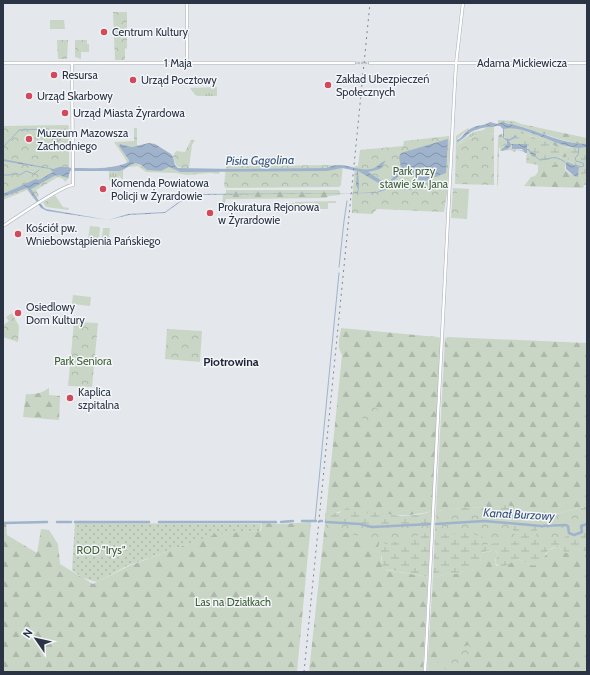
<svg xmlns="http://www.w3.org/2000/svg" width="590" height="675" font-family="Cabin,sans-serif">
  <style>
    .grass { fill: url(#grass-tufts) }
    .forest { fill: url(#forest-firs); fill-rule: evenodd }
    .wetland { fill: url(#wetland-marsh) }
    .park { fill: url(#park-crowns) }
    .garden { fill: url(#garden-dots) }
    .pitch { fill: #c9d6c5 }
    .water { fill: url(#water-waves); fill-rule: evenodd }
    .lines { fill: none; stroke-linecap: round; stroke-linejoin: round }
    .stream { stroke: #9fb4cc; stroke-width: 1 }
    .canal { stroke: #9fb4cc; stroke-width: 2.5 }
    .secondary-tunnel { stroke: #bfc3cb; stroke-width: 2.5; stroke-dasharray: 2.5 1; stroke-linecap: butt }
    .secondary-casing { stroke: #a9aeb7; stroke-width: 3.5 }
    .secondary { stroke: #fff; stroke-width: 2.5 }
    .rail { stroke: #7d8696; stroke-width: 1; stroke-dasharray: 2 4; stroke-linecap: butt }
    .poi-dot { fill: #d1495b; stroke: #f4f6f9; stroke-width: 1.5 }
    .labels { text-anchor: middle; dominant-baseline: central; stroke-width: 3; stroke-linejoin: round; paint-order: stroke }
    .poi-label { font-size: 11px; fill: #2b3445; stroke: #f4f6f9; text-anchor: start }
    .street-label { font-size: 11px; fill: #2b3445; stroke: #f4f6f9 }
    .park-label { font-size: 11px; fill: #3f6138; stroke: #f4f6f9 }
    .water-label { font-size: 12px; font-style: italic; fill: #34527a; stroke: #f4f6f9 }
    .neighbourhood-label { font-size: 12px; font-weight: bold; fill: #1d2536; stroke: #f4f6f9 }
  </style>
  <defs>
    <pattern id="grass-tufts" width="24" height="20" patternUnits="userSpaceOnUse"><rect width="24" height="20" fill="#c9d6c5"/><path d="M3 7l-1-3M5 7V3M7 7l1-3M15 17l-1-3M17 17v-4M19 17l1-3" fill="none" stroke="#adb8ab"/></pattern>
    <pattern id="forest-firs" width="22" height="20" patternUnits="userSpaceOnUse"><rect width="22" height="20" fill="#c9d6c5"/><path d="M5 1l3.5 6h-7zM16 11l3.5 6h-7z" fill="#adb8ab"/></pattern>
    <pattern id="wetland-marsh" width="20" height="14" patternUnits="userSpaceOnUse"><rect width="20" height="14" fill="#c9d6c5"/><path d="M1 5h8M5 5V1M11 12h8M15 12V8" fill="none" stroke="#adb8ab"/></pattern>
    <pattern id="park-crowns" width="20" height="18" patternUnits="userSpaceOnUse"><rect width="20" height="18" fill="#c9d6c5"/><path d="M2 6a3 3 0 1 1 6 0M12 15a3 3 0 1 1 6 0" fill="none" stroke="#adb8ab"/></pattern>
    <pattern id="garden-dots" width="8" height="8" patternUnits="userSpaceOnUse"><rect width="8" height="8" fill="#c9d6c5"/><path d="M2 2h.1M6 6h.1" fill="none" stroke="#adb8ab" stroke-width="1.8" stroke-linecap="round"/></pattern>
    <pattern id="water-waves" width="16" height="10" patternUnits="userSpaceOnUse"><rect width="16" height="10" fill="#9fb4cc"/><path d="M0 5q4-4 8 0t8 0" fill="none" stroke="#8293a7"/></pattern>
  </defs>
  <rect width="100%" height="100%" fill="#e4e7ec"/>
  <g class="grass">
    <path d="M217,87V96H198L195,95L190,88Z"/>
    <path d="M494,126V134C473,131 473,139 456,145V136L468,128L469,129L457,139L460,142L473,132L483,130L487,127Z"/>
    <path d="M127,166L123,171V180L119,176L117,184L109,180V171L122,170Z"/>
  </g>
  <g class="forest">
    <path d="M498,120L514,121L521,124L587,138L586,144C563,145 511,118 498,123Z"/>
    <path d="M507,128H515L525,131L569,147L560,148L531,136L518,134L510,139L505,138L503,135L504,129Z"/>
    <path d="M502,134L503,138L507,141L506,144L499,148L498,186L497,185L498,138L499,135Z"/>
    <path d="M562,149H564L568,160L580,166V174L584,185L583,188L524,186L531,177L535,176L538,172V165L540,167L556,164L560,162ZM568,163L579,167L578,177L570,174L565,170V166Z"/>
    <path d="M226,190H338L340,191V195L329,196L326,198L226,199L224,205H222L223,194H226Z"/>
    <path d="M341,328L437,337L441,338L432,511L429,512L410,515H392L384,514H379L375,512L367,514L342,511L335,513H326L342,355C336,346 340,337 341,328Z"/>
    <path d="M447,337L587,343V506L548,516L541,517L530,512L518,511L512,506H502L487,508L470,507L436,511L445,339Z"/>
    <path d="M49,388V395L60,396L59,420L23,417L26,394C35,395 42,393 49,388Z"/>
    <path d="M6,522L7,535L37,553L41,529L49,530L58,544L60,564L93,584L129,566L217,533L261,531L262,523L283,524L311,522L297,672H3V523Z"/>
    <path d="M325,523L379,528L382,567L387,570L428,577L423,672H309Z"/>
    <path d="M558,546L565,553L574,548L587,552V672H427L433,577C438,577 441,575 446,574C454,572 455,576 463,571L467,575L470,571H472L480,561L482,553L491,551L492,550H495L498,554C496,558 493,563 497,566L519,559L530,565L544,557L549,550Z"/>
  </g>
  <g class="wetland">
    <path d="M518,132C529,135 536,139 547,142C551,144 554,146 558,147C562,148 582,147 587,147V185H584L580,174V166L568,160L564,149H562L560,162L557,164L540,167L538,165L526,163L527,150H528L536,155L531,152L529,149H527V144L512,149L523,150L524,152L516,150L515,152L510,150L500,151V146L505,144L507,141V144L502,148L512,145L509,141L517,137L516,135L510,139Z"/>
    <path d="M506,505L512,506L521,512H530L541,517L548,516L587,506V552L574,548L567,553H565L558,546C554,547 549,549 547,552C542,557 542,568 531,565C527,564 524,561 519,559C512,561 507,567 500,567L495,563L498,553L495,550C494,550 483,552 482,553L480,561L478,565L467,575L464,574L463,571C455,576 454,572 446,574C441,575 438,577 433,577L436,511L470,507L487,508Z"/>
    <path d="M350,506L367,514L368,512L373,511L379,514L383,512C395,518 420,516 432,511L428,577L384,569L382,567V557L379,551L378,547L380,539L325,523V513H339Z"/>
  </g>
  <g class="park">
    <path d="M113,12H127V49L125,48V60H115Z"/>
    <path d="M57,40H68L67,59H58Z"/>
    <path d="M75,40H87V44H89V52H81V59L75,57Z"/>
    <path d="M3,126L68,125L69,127V178L65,182L63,179L58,177L36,190L39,196L34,199L27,190L3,200Z"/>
    <path d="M134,128H137V146L131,147L120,144L119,145L130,160L145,168L161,171L169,167L180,172L220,171L219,174L210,173L187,175L176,173L146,172L138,166L129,167C126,158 119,150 114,142L134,141Z"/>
    <path d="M484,132L494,134V185L455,184L456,145C466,142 473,135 484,132Z"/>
    <path d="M449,136L450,143L447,193L444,212L377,209L372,214L352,213V200L355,166H358L360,150L403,146L404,141Z"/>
    <path d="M191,140H195L192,145L189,168C176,168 177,168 173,156L176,151L185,152Z"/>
    <path d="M343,165L341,185L339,187L226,188L224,186L226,166Z"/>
    <path d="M453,188L469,189L467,219L451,218Z"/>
    <path d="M55,195L63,207L69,208L68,210L46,207L43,203Z"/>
    <path d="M12,313L19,326L18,342L3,337V325L9,321L6,317Z"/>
    <path d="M74,322L98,323L92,387L68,386Z"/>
    <path d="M167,329L202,331L200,362L165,359Z"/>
    <path d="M373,404L381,414L372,424L357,415Z"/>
    <path d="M587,509V531L583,533L572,532L564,538L535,540L538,525L505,522L513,530L517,541L481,545L483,537L464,531L451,535L437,532V512H456L468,510L469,512L476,511L477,512L483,511L484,514L499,516L510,515L518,517L547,519Z"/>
    <path d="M326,521L372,526L430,524V532L387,544L348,533L325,531Z"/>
    <path d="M469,645C473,664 450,675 435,666C442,655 457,648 469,645Z"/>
  </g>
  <path class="garden" d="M75,523L261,524L260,531L216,534L127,566L97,582L83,578L72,570Z"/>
  <g class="pitch">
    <path d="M50,20H64L65,29H50Z"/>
    <path d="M457,190L464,191V202V198L468,199V206L464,205L463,207H456Z"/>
    <path d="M336,201V203H328V209H315V203H304V211H289V203H295V202Z"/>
    <path d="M90,226L100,227L99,240L88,239Z"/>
    <path d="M103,228H110L108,247L101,246Z"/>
    <path d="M73,295L91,297L90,306L72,304Z"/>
  </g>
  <g class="water">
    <path d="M504,121L505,123C533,127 558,144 587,144V147C584,147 581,148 578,148C556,147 523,124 504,129V138L510,139L516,135L517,137L509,141L511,144H527V149H529L531,152L536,154L535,157L532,156L528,150H527V160V153H525L522,149H512V145H511L508,149L502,151L501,150L507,144V141L503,138V129L500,126C492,126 478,128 471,132C465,136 463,140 457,142V140C463,138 464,132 470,129C476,125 484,126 490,122L497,124Z"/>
    <path d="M448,139L446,173L422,182L404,170C392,180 394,189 376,193L198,195L180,202L165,213L129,215L108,220L47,211L41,208L27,188L3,197V194L36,179L39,180L53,172L50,169L3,161V159L54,169C59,166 67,167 72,168C91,168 111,170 129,162V160L119,146L120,144L132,147L149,143L155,144L171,154L173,157L175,165L178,168L234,169L327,168C331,166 335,165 339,165C350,165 360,171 371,169C377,168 379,163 385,161L386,159L385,162L380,169L368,172L387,184L401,168L399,157L401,153ZM135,163L141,165L147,170L161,171L169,167L180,172H189L327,171L342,168L357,171L356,185L358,189L357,192L353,193L197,194L180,201L165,212L128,214L108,220L46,209L43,207L31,189L54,176L58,175L68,178L70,171H119C125,170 129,165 135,163ZM358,171L387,188L377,192L358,193C360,186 358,178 358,171Z"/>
    <path d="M567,162L579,167L578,177L574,176L566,169V163Z"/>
  </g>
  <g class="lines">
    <g class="stream">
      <path d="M3,148C7,141 14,137 19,130L48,129L52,132L60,131L62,135L59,141L53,143L52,148L53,150"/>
      <path d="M535,156L540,160C553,159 552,154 565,162"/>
      <path d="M579,167L584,166L583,163L576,161L575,158L578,155L579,148"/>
      <path d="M3,175H9L16,173L20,175L26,171L34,174L39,170"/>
      <path d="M399,189H422L435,186"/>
      <path d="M339,267L344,221L347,201"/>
      <path d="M315,521L339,273"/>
    </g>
    <g class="canal">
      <path d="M302,521H316"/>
      <path d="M320,521H322"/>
      <path d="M57,522H71"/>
      <path d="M75,522H149"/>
      <path d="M159,522H276"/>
      <path d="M281,522L293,521"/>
      <path d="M326,522L360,524L372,527L431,524"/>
      <path d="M3,523L47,522"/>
      <path d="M436,524L484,521L541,526L566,525L568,526L569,533L574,535L582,532L581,526L587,524"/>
    </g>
    <path class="secondary-tunnel" d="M354,63H370"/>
    <defs>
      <g id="secondary">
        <path d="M187,3V63"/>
        <path d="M3,63H354"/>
        <path d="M370,63H587"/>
        <path d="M3,226C16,218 62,185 73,185L72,63"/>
        <path d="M425,672L454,99L456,64L463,3"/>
      </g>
    </defs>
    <use href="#secondary" class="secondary-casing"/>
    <use href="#secondary" class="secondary"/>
    <path class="rail" d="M304,672L370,3"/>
  </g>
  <g class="poi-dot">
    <circle cx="104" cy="32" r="4"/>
    <circle cx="54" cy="75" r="4"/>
    <circle cx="133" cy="80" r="4"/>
    <circle cx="328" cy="85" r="4"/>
    <circle cx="29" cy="96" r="4"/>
    <circle cx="65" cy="113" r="4"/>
    <circle cx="29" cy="139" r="4"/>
    <circle cx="103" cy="189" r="4"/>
    <circle cx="210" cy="213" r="4"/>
    <circle cx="18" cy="234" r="4"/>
    <circle cx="18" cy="313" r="4"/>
    <circle cx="70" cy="398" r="4"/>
  </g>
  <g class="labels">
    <g class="poi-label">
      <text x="112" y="32">Centrum Kultury</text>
      <text x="62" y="75">Resursa</text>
      <text x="336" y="79">Zakład Ubezpieczeń<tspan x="336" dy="13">Społecznych</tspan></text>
      <text x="141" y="80">Urząd Pocztowy</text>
      <text x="37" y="96">Urząd Skarbowy</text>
      <text x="73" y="113">Urząd Miasta Żyrardowa</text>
      <text x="37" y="133">Muzeum Mazowsza<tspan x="37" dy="13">Zachodniego</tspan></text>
      <text x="111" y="183">Komenda Powiatowa<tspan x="111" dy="13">Policji w Żyrardowie</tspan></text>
      <text x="218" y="207">Prokuratura Rejonowa<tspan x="218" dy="13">w Żyrardowie</tspan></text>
      <text x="26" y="228">Kościół pw.<tspan x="26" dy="13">Wniebowstąpienia Pańskiego</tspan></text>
      <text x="26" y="307">Osiedlowy<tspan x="26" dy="13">Dom Kultury</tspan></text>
      <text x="78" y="392">Kaplica<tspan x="78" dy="13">szpitalna</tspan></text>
    </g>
    <g class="street-label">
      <text x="178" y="63">1 Maja</text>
      <text x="522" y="63">Adama Mickiewicza</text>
    </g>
    <g class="park-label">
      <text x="414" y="171">Park przy<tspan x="414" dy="13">stawie św. Jana</tspan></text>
      <text x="83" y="361">Park Seniora</text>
      <text x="101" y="550">ROD "Irys"</text>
      <text x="233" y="602">Las na Działkach</text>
    </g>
    <g class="water-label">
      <text transform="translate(260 160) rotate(-1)">Pisia Gągolina</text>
      <text transform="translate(519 514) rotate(3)">Kanał Burzowy</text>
    </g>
    <g class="neighbourhood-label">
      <text x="231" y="361">Piotrowina</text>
    </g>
  </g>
  <rect width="590" height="675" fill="none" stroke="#2b3445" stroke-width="8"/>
  <g transform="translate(36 639) rotate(304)" stroke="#f4f6f9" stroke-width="3" paint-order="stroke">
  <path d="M0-3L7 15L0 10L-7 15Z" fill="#2b3445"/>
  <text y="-6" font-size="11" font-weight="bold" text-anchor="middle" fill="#2b3445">N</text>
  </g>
</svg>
